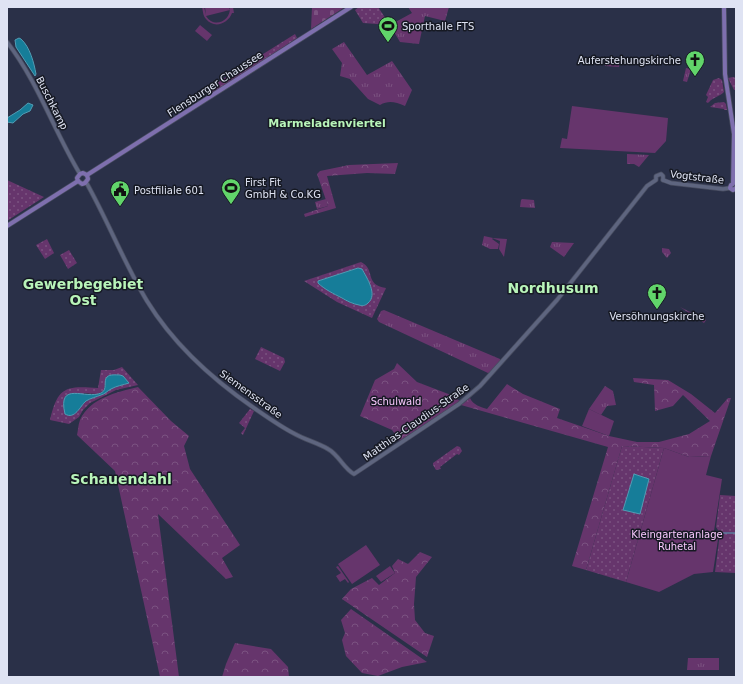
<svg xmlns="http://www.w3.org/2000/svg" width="743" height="684" font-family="'DejaVu Sans',sans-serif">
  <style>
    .grass { fill: url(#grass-dots); fill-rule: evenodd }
    .forest { fill: url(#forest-crowns) }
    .cemetery { fill: url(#cemetery-stones) }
    .park { fill: url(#park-tufts) }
    .garden { fill: #66356c }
    .water { fill: #167d99; stroke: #529cb4 }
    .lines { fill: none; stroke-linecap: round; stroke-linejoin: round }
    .stream { stroke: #529cb4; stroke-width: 1 }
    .minor-casing { stroke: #484d60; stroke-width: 5 }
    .major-casing { stroke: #484d60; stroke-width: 5.5 }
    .minor { stroke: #5e657f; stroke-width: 3.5 }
    .major { stroke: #7e6fae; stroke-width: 4 }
    .labels { text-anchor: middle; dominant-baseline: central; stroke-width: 3; stroke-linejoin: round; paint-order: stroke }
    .poi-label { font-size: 10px; fill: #dfe3f3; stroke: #161923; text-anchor: start }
    .street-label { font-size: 10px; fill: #dfe3f3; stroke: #161923 }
    .park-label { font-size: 10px; fill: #f9c8fe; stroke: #161923 }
    .neighbourhood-label { font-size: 11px; font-weight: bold; fill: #b8f4b9; stroke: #161923 }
    .district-label { font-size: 14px; font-weight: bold; fill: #b8f4b9; stroke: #161923 }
  </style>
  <defs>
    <pattern id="grass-dots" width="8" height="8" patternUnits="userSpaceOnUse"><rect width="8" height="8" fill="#66356c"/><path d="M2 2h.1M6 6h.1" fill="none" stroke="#7b5281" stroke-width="1.8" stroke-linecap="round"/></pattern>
    <pattern id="forest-crowns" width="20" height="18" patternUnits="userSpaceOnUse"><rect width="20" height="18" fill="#66356c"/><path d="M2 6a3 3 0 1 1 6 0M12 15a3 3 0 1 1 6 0" fill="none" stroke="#7b5281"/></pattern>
    <pattern id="cemetery-stones" width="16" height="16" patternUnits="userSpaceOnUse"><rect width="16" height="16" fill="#66356c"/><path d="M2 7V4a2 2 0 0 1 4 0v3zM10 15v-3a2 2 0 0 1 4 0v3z" fill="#7b5281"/></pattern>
    <pattern id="park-tufts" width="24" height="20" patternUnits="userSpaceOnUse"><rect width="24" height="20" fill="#66356c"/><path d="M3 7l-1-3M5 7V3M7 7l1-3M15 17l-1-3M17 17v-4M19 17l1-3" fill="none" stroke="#7b5281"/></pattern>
  </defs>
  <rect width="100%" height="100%" fill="#2a3048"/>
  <g class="grass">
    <path d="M359,7H378L390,25L363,23L355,10Z"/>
    <path d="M295,34L297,38L209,96L206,92L207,89Z"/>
    <path d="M733,77L736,78V90H734L728,78Z"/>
    <path d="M719,78L722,80L724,92C719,97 713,97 708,103L706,102L708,97L706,95L713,80Z"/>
    <path d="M724,102L726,104L727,110H724V109L710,107L715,103Z"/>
    <path d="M7,180L44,197L7,221Z"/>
    <path d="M47,239L54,253L45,259L36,245Z"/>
    <path d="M69,250L77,263L68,269L60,255Z"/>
    <path d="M361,262C376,269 364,285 386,288L372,318L337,302L304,281ZM358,268H360L353,304L337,296L319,284L321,280Z"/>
    <path d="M680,307L706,320L704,323Z"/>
    <path d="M261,347L284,358L285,362L280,371L255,359Z"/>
    <path d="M122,367L138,385L116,390L90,403L83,410L79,417L69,424L50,420C58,386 66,386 98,388L101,370H114ZM106,378L129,383L112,388L101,395L92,398L85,402L84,393L97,394L104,391Z"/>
    <path d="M250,409L254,411L243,435L241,433L245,428L239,423Z"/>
    <path d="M457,446L460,447L462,451L459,455L457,454L440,467L441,469L436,470L433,465V463Z"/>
    <path d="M622,446L664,448L626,582L586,570Z"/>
    <path d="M720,495L736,496V573L715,572L720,533L716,527Z"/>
  </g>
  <g class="forest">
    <path d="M398,163L395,174L367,173L327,176L336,208L305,217L304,214L328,206L317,174L320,171L349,165Z"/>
    <path d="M397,363L417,382L451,395L460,401L400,441L392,430L360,416L375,380L394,369Z"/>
    <path d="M633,378L668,380L691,394L715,413L728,398H731L711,456L689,457L664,448L622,446L586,570L572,566L608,447L461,405L470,398C473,405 481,407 487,409L507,384L523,394L560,409L557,418L609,436L637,442H659L689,434L710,421L683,395L673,406L655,411L654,385L634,382Z"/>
    <path d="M138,387L171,421L189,436L184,446L190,469L240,545L222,558L233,577L226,579L158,514L179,677H160L115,471L77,435C78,431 78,425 80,420C90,398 117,392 138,387Z"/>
    <path d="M420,552L432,557L416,577L414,604L415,620L425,633L434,636L427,657L342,599L351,589L372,578L379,585L395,573L392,566L398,559L408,564Z"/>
    <path d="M351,609L427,662L402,667L378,676L362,673L346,656L342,640L345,633L341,620Z"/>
    <path d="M235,643L271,649L288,667L289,677H222L226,664Z"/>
  </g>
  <path class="cemetery" d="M312,7H345L311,29Z"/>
  <g class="park">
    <path d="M408,7H449L445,21L425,16L419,44L400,42L390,25L412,13Z"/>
    <path d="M344,42L367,75L392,61L412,90L405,106C395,102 389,100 380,105L368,99L350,79L340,76L342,63L332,49Z"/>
    <path d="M606,57L620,58L619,67L605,66Z"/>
    <path d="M686,68L691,69L687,82L683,81Z"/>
    <path d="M627,154L649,155L639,167L634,164H627Z"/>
    <path d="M326,199L328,206L317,209L315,202Z"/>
    <path d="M522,199L534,200L535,208L520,207L521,200Z"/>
    <path d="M484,236L493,238L492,239L499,244L498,249H490L482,245Z"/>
    <path d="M552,242L574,243L564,257L550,247Z"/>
    <path d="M662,248L669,249L671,253L667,258L662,252Z"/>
    <path d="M384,310L500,359V362L491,372L488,373L379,322L377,319L381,311Z"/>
    <path d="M605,386L613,391L616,405L607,406L601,415L589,409Z"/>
    <path d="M688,658H719V670H687Z"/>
  </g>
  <g class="garden">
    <path d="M202,7H204L206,15L205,7H229L230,10L206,16C214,29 231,21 230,7H233L234,13H232C228,24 214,29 206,19C203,16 203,11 202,7Z"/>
    <path d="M200,25L212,35L207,41L195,31Z"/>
    <path d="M572,106L668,118L666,141L655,153L560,148L562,138L567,139Z"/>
    <path d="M492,238L507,239L504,257L499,249L500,241Z"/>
    <path d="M589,409L614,421L609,436L582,426Z"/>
    <path d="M664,448L689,457L711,456L706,475L722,479L714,531L719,533L713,572L694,574L659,592L626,582Z"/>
    <path d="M366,545L380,565L352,584L338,564Z"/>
    <path d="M338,566L349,582L348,583L345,579L340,582L336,576L341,573L336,567Z"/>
    <path d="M390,566L395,573L381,582L376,576Z"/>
  </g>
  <g class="water">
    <path d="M19,38L21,39C30,47 34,63 36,74L35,76L16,47L15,40Z"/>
    <path d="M28,103L33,105L30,111L23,114L13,123L7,122V118L20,110Z"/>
    <path d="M358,268L362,269C367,278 378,295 368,303C365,306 362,306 359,305C353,304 347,301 342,298C334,294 324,289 318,283V281Z"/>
    <path d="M120,375L123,376L129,383C123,385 116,386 111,389C107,391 105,394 101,395C96,397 91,398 86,401C80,406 75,420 65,414C57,380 86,400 101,393C108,390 103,381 107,377C110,374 116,375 120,375Z"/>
    <path d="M634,474L649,479L640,514L623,510Z"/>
  </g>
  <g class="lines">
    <g class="stream">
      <path d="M709,533H719"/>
      <path d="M722,533H736"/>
    </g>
    <defs>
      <g id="minor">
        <path d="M7,42C38,82 54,131 80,174"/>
        <path d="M663,180L671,183L723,189L730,188"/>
        <path d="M86,182C108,221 124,263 147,301C174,345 212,379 254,408C267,417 281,427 295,434C306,440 318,443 328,449C339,455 344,469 354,474L459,404L480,386L557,300L647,186L656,180V176L661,174L663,176V180"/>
      </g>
      <g id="major">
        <path d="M724,7L725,74L734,134L733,184L731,185L730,188L733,190L736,188"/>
        <path d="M87,175L351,7"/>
        <path d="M78,181L77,178L80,174L83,173L87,175"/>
        <path d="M78,181L82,184L85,183L88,179L87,175"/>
        <path d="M7,226L78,181"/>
      </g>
    </defs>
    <use href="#minor" class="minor-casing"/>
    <use href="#major" class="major-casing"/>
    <use href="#minor" class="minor"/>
    <use href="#major" class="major"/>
  </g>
  <defs>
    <symbol id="stadium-pin" viewBox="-11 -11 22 30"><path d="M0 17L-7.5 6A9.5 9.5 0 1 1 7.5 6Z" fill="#61d46a" stroke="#161923"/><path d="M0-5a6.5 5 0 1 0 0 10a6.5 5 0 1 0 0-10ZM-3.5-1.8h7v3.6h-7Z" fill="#111"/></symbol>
    <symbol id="church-pin" viewBox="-11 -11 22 30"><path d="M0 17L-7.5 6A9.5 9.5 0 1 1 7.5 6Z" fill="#61d46a" stroke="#161923"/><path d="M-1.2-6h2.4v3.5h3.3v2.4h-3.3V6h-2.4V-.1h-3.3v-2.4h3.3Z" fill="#111"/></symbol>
    <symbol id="civic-pin" viewBox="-11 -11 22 30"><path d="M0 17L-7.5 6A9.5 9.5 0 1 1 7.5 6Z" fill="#61d46a" stroke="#161923"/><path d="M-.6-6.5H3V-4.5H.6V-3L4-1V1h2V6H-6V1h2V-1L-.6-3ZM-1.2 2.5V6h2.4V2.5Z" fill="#111"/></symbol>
  </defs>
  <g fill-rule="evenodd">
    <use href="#stadium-pin" x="377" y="15" width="22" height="30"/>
    <use href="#church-pin" x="684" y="49" width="22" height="30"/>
    <use href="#stadium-pin" x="220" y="177" width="22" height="30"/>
    <use href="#civic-pin" x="109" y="179" width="22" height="30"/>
    <use href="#church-pin" x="646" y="282" width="22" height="30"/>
  </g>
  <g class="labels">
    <g class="poi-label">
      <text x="402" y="26">Sporthalle FTS</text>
      <text x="681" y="60" text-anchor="end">Auferstehungskirche</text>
      <text x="245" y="182">First Fit<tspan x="245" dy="12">GmbH &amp; Co.KG</tspan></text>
      <text x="134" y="190">Postfiliale 601</text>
      <text x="657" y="316" text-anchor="middle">Versöhnungskirche</text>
    </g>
    <g class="street-label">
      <text transform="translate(215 84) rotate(-33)">Flensburger Chaussee</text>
      <text transform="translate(52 103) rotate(63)">Buschkamp</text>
      <text transform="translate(697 177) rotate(7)">Vogtstraße</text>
      <text transform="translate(251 394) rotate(36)">Siemensstraße</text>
      <text transform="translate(416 422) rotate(-35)">Matthias-Claudius-Straße</text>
    </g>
    <g class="park-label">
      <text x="396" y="401">Schulwald</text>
      <text x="677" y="534">Kleingartenanlage<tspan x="677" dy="12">Ruhetal</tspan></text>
    </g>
    <g class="neighbourhood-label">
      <text x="327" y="123">Marmeladenviertel</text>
    </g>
    <g class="district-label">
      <text x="83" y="284">Gewerbegebiet<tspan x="83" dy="16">Ost</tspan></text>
      <text x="553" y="288">Nordhusum</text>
      <text x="121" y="479">Schauendahl</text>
    </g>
  </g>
  <rect width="743" height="684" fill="none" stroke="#dfe3f3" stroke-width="16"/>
</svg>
